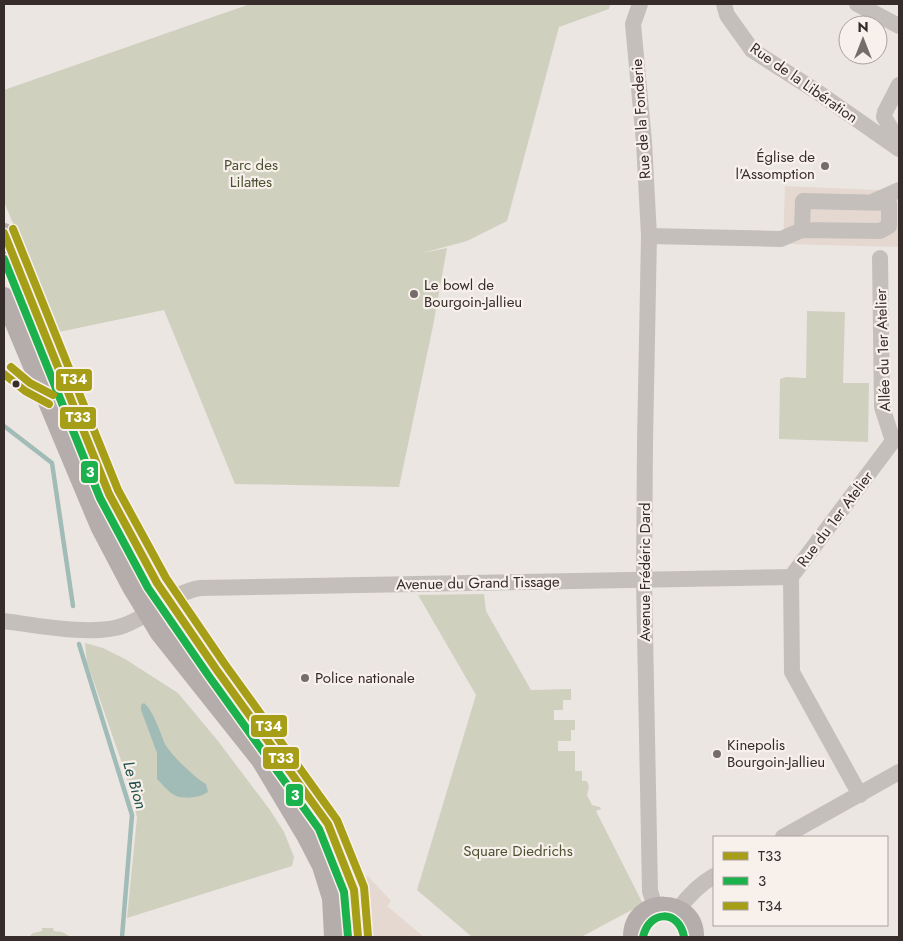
<svg xmlns="http://www.w3.org/2000/svg" width="903" height="941" font-family="Jost,sans-serif">
  <style>
    .green { fill: #d0d0bf }
    .plaza { fill: #e5d8d1 }
    .water { fill: #a1bcb7 }
    .lines { fill: none; stroke-linecap: round; stroke-linejoin: round }
    .stream { stroke: #a1bcb7; stroke-width: 4.5 }
    .minor { stroke: #c5bfbc; stroke-width: 16 }
    .major { stroke: #b4adab; stroke-width: 20 }
    .bus-1-casing { stroke: #f8f0eb; stroke-width: 11 }
    .bus-2-casing { stroke: #f8f0eb; stroke-width: 11 }
    .bus-3-casing { stroke: #f8f0eb; stroke-width: 11 }
    .bus-1 { stroke: #a69e16; stroke-width: 8 }
    .bus-2 { stroke: #1bb14d; stroke-width: 8 }
    .bus-3 { stroke: #a69e16; stroke-width: 8 }
    .poi-dot { fill: #766d6b; stroke: #f8f0eb; stroke-width: 2 }
    .bus-dot { fill: #362c2a; stroke: #f8f0eb; stroke-width: 2 }
    .labels { text-anchor: middle; dominant-baseline: central; stroke-width: 4.5; stroke-linejoin: round; paint-order: stroke }
    .street-label { font-size: 15px; fill: #362c2a; stroke: #f8f0eb }
    .poi-label { font-size: 15px; fill: #362c2a; stroke: #f8f0eb; text-anchor: start }
    .park-label { font-size: 15px; fill: #4c5231; stroke: #f8f0eb }
    .water-label { font-size: 16px; font-style: italic; fill: #24534e; stroke: #f8f0eb }
    .line-badge { stroke: #f8f0eb; stroke-width: 2 }
    .badge-label { font-size: 14px; text-anchor: middle; font-weight: bold; fill: #fff }
  </style>
  <rect width="100%" height="100%" fill="#ece6e3"/>
  <g class="green">
    <path d="M250,4H610L609,9L559,27L507,221L467,241L422,253L447,248L433,326L399,487L235,484L164,310L59,332L4,202V90Z"/>
    <path d="M807,311L845,312L843,383H869L868,442L779,439L780,379L786,377L806,378Z"/>
    <path d="M484,594L486,611L531,690L571,689V700H563V710H554V720H575V730H571V741H558V751H575V771H582V781H587L589,787L587,795L592,805L600,807L601,809L596,811L643,904L581,937H472L417,890L476,695L418,595Z"/>
    <path d="M85,643L103,648L125,659L178,693L218,741L270,810L284,832L294,857L292,866L127,918L137,817L126,775L87,662Z"/>
    <path d="M42,928H53L54,931L62,932L71,937H29L33,933L42,931Z"/>
  </g>
  <g class="plaza">
    <path d="M785,186L899,191L898,247L783,244Z"/>
    <path d="M367,875L391,901L387,906L424,937H371L366,883Z"/>
  </g>
  <path class="water" d="M144,703C153,710 160,732 165,744C171,755 195,778 206,784L208,792C200,798 185,799 176,796C169,793 162,784 157,779V753L141,710V705Z"/>
  <g class="lines">
    <g class="stream">
      <path d="M4,426L52,463L73,606"/>
      <path d="M79,644L132,815L122,937"/>
    </g>
    <g class="minor">
      <path d="M640,4L633,24L644,142L649,236L645,442L644,580L650,891L655,907"/>
      <path d="M724,4L727,15L752,50L816,91L899,149"/>
      <path d="M857,4L899,26"/>
      <path d="M899,85L885,112L884,117L899,142"/>
      <path d="M874,201L899,190"/>
      <path d="M649,236L781,239L802,230L880,231L889,226V203L803,201L802,230"/>
      <path d="M4,621C35,625 96,637 125,625C151,615 172,593 200,588L791,577"/>
      <path d="M860,795L792,672L791,577L893,441L882,407L880,258"/>
      <path d="M783,837L899,772"/>
      <path d="M678,910C688,896 700,884 714,876"/>
    </g>
    <g class="major">
      <path d="M4,233L109,494L157,583L216,669L328,824L354,890L358,937"/>
      <path d="M4,297L100,526L132,587L160,633L261,760L306,835L322,866L332,898L334,937"/>
      <path d="M633,937C633,896 695,897 694,937"/>
    </g>
    <defs>
      <g id="bus-1">
        <path d="M4,233L109,494L157,583L216,669L328,824L354,890L358,937"/>
        <path d="M4,374L25,391L49,404"/>
      </g>
      <g id="bus-2">
        <path d="M4,259L100,498L148,588L208,675L319,829L344,892L348,937"/>
        <path d="M643,937C649,910 679,909 684,937"/>
      </g>
      <g id="bus-3">
        <path d="M13,229L118,490L166,578L224,663L337,820L364,887L368,936"/>
        <path d="M11,367L30,383L53,395"/>
      </g>
    </defs>
    <use href="#bus-1" class="bus-1-casing"/>
    <use href="#bus-2" class="bus-2-casing"/>
    <use href="#bus-3" class="bus-3-casing"/>
    <use href="#bus-1" class="bus-1"/>
    <use href="#bus-2" class="bus-2"/>
    <use href="#bus-3" class="bus-3"/>
  </g>
  <g class="poi-dot">
    <circle cx="825" cy="166" r="5"/>
    <circle cx="414" cy="294" r="5"/>
    <circle cx="305" cy="678" r="5"/>
    <circle cx="717" cy="754" r="5"/>
  </g>
  <circle class="bus-dot" cx="16" cy="384" r="4.5"/>
  <g class="labels">
    <g class="street-label">
      <text transform="translate(804 83) rotate(35)">Rue de la Libération</text>
      <text transform="translate(641 119) rotate(-94)">Rue de la Fonderie</text>
      <text transform="translate(883 350) rotate(-92)">Allée du 1er Atelier</text>
      <text transform="translate(835 519) rotate(-53)">Rue du 1er Atelier</text>
      <text transform="translate(645 572) rotate(-90)">Avenue Frédéric Dard</text>
      <text transform="translate(478 583) rotate(-1)">Avenue du Grand Tissage</text>
    </g>
    <g class="poi-label">
      <text x="815" y="157" text-anchor="end">Église de<tspan x="815" dy="17">l'Assomption</tspan></text>
      <text x="424" y="285">Le bowl de<tspan x="424" dy="17">Bourgoin-Jallieu</tspan></text>
      <text x="315" y="678">Police nationale</text>
      <text x="727" y="745">Kinepolis<tspan x="727" dy="17">Bourgoin-Jallieu</tspan></text>
    </g>
    <g class="park-label">
      <text x="251" y="165">Parc des<tspan x="251" dy="17">Lilattes</tspan></text>
      <text x="518" y="851">Square Diedrichs</text>
    </g>
    <g class="water-label">
      <text transform="translate(135 785) rotate(74)">Le Bion</text>
    </g>
  </g>
  <g class="line-badge">
    <rect x="55" y="368" width="38" height="24" rx="5" fill="#a69e16"/>
    <rect x="59" y="406" width="38" height="24" rx="5" fill="#a69e16"/>
    <rect x="80" y="460" width="19" height="24" rx="5" fill="#1bb14d"/>
    <rect x="250" y="714" width="38" height="24" rx="5" fill="#a69e16"/>
    <rect x="262" y="746" width="38" height="24" rx="5" fill="#a69e16"/>
    <rect x="285" y="783" width="19" height="24" rx="5" fill="#1bb14d"/>
  </g>
  <g class="badge-label">
    <text x="74" y="384">T34</text>
    <text x="78" y="422">T33</text>
    <text x="90" y="477">3</text>
    <text x="269" y="731">T34</text>
    <text x="281" y="763">T33</text>
    <text x="295" y="800">3</text>
  </g>
  <rect width="903" height="941" fill="none" stroke="#362c2a" stroke-width="10"/>
  <rect x="713" y="836" width="175" height="90" fill="#f8f0eb" stroke="#aaa29e"/>
  <rect x="723" y="852" width="25" height="8" fill="#a69e16" stroke="#aaa29e"/>
  <text x="758" y="861" font-size="15" fill="#362c2a">T33</text>
  <rect x="723" y="877" width="25" height="8" fill="#1bb14d" stroke="#aaa29e"/>
  <text x="758" y="886" font-size="15" fill="#362c2a">3</text>
  <rect x="723" y="902" width="25" height="8" fill="#a69e16" stroke="#aaa29e"/>
  <text x="758" y="911" font-size="15" fill="#362c2a">T34</text>
  <g transform="translate(863 40)"><circle r="24" fill="#f8f0eb" stroke="#aaa29e"/>
  <path d="M0-4L9 19L0 12L-9 19Z" fill="#766d6b"/>
  <text y="-8" font-size="14" font-weight="bold" text-anchor="middle" fill="#362c2a">N</text>
  </g>
</svg>
